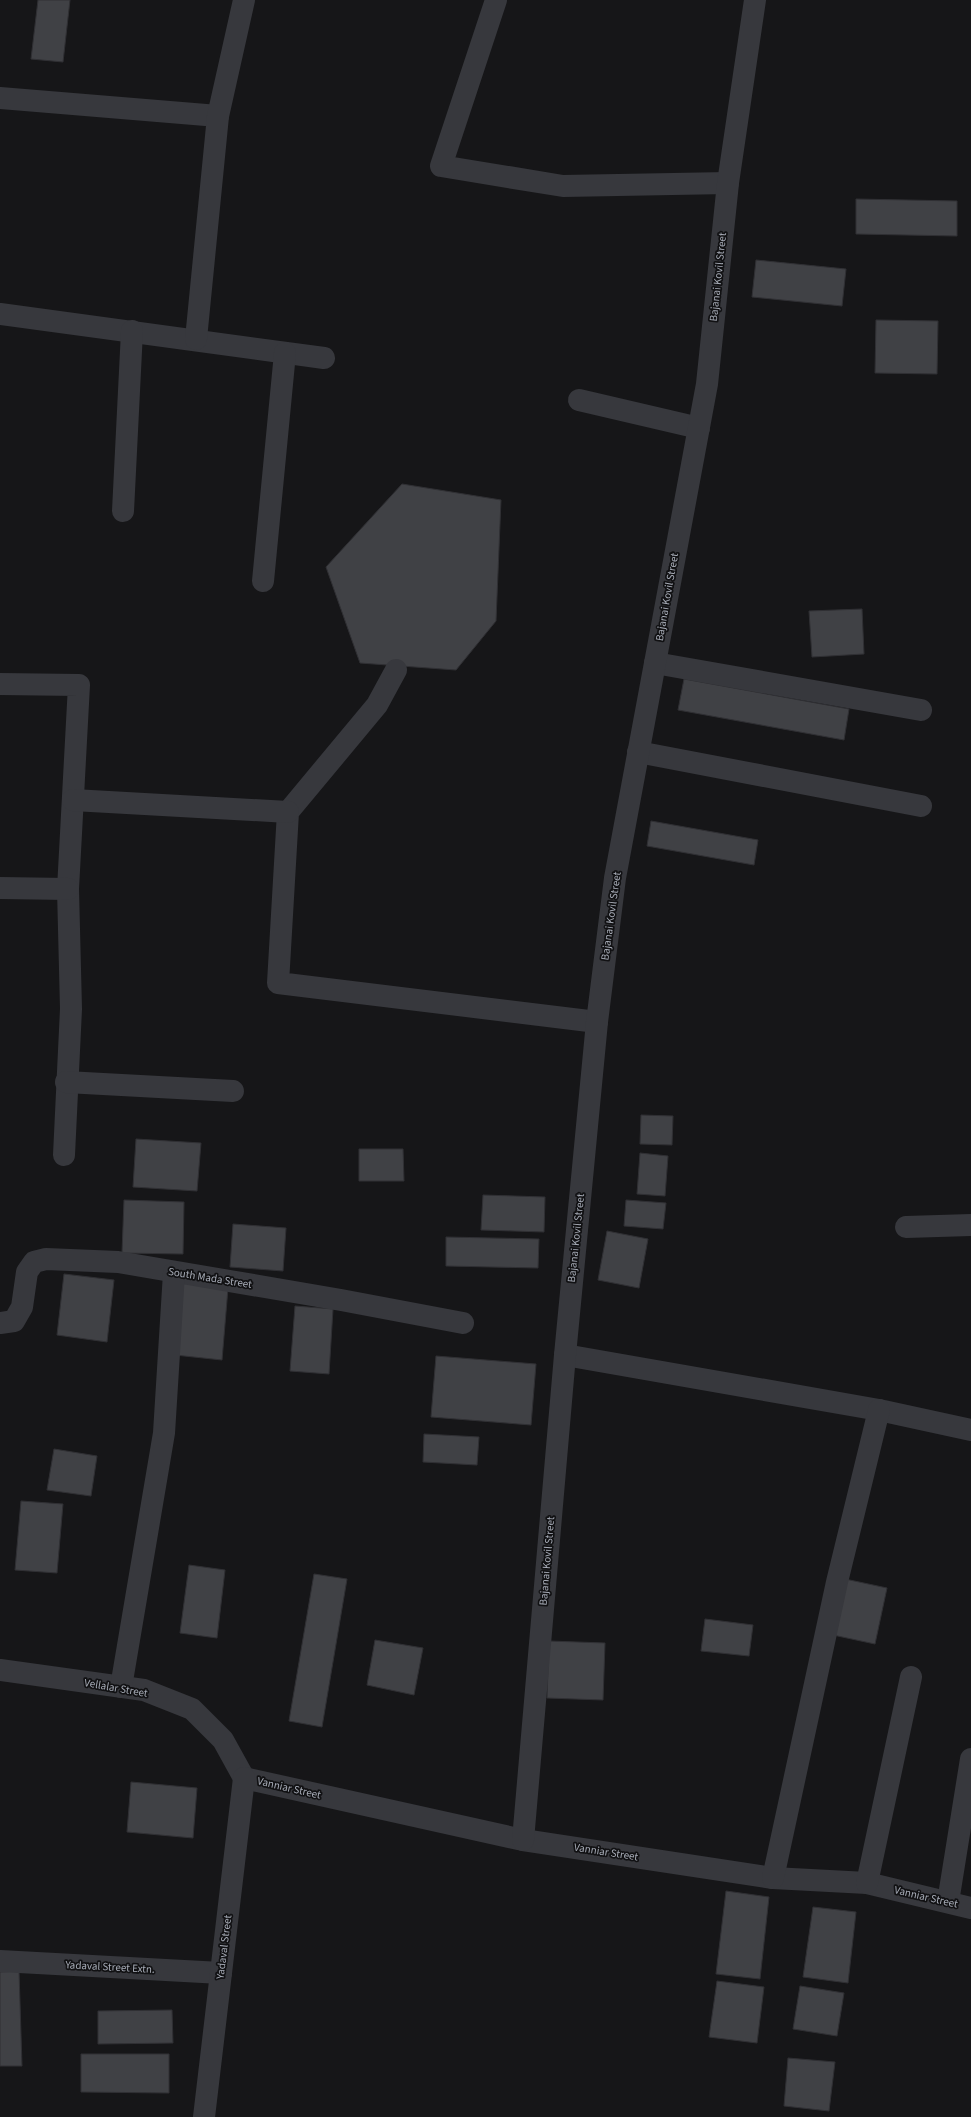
<svg xmlns="http://www.w3.org/2000/svg" width="971" height="2117" font-family="'Source Sans 3',sans-serif">
  <style>
    .building { fill: #404145; stroke: #303034 }
    .lines { fill: none; stroke-linecap: round; stroke-linejoin: round }
    .minor { stroke: #37383d; stroke-width: 22 }
    .labels { text-anchor: middle; dominant-baseline: central; stroke-width: 3.5; stroke-linejoin: round; paint-order: stroke }
    .street-label { font-size: 11px; fill: #a8adb8; stroke: #111113 }
  </style>
  <rect width="100%" height="100%" fill="#161618"/>
  <g class="building">
    <path d="M38,0H70L63,62L31,59Z"/>
    <path d="M856,199L957,201V236L856,234Z"/>
    <path d="M756,260L846,269L842,306L752,297Z"/>
    <path d="M876,320L938,321L937,374L875,373Z"/>
    <path d="M402,484L501,500L496,621L456,670L360,663L326,567Z"/>
    <path d="M862,609L864,654L812,657L809,611Z"/>
    <path d="M684,679L849,709L844,740L678,710Z"/>
    <path d="M651,821L758,840L754,865L647,846Z"/>
    <path d="M641,1115L673,1116L672,1145L640,1144Z"/>
    <path d="M136,1139L201,1143L197,1191L133,1187Z"/>
    <path d="M359,1149H403L404,1181H359Z"/>
    <path d="M640,1153L668,1156L665,1196L637,1194Z"/>
    <path d="M483,1195L545,1197L544,1232L481,1230Z"/>
    <path d="M124,1200L184,1202L183,1254L122,1253Z"/>
    <path d="M626,1200L666,1203L663,1229L624,1226Z"/>
    <path d="M233,1224L286,1228L283,1271L230,1267Z"/>
    <path d="M607,1231L648,1239L639,1288L598,1280Z"/>
    <path d="M446,1237L539,1239L538,1268L446,1266Z"/>
    <path d="M64,1274L114,1280L107,1342L57,1335Z"/>
    <path d="M181,1283L228,1288L222,1360L175,1355Z"/>
    <path d="M295,1306L333,1309L329,1374L290,1371Z"/>
    <path d="M436,1356L536,1364L531,1425L431,1417Z"/>
    <path d="M424,1434L479,1437L477,1465L423,1462Z"/>
    <path d="M54,1449L97,1456L91,1496L47,1490Z"/>
    <path d="M21,1501L63,1504L57,1573L15,1570Z"/>
    <path d="M189,1565L225,1570L217,1638L180,1633Z"/>
    <path d="M314,1574L347,1579L322,1727L289,1721Z"/>
    <path d="M845,1579L887,1588L875,1644L833,1635Z"/>
    <path d="M705,1619L753,1625L749,1656L701,1651Z"/>
    <path d="M375,1640L423,1648L414,1695L367,1685Z"/>
    <path d="M549,1641L605,1643L603,1700L547,1698Z"/>
    <path d="M131,1782L197,1788L193,1838L127,1832Z"/>
    <path d="M726,1891L769,1897L760,1979L716,1974Z"/>
    <path d="M813,1907L856,1912L848,1983L803,1977Z"/>
    <path d="M19,1971L22,2066H0V1972Z"/>
    <path d="M717,1981L764,1987L757,2043L709,2037Z"/>
    <path d="M800,1986L844,1993L837,2036L793,2029Z"/>
    <path d="M172,2010L173,2043L98,2044V2011Z"/>
    <path d="M81,2054H169V2093L81,2092Z"/>
    <path d="M788,2058L835,2062L829,2111L784,2106Z"/>
  </g>
  <g class="lines">
    <g class="minor">
      <path d="M496,0L441,166L563,186L728,183"/>
      <path d="M0,98L218,116"/>
      <path d="M0,314L324,358"/>
      <path d="M196,339L218,116L244,0"/>
      <path d="M579,400L699,428"/>
      <path d="M123,511L132,331"/>
      <path d="M263,581L285,353"/>
      <path d="M655,663L921,710"/>
      <path d="M396,670L377,705L288,812L278,983L597,1022"/>
      <path d="M0,684L79,685L68,889L71,1009L64,1155"/>
      <path d="M638,752L921,806"/>
      <path d="M73,800L288,812"/>
      <path d="M0,888L68,889"/>
      <path d="M66,1082L233,1091"/>
      <path d="M906,1227L971,1225"/>
      <path d="M0,1323L14,1321L22,1307L27,1272L34,1262L46,1259L118,1262L341,1300L463,1323"/>
      <path d="M565,1355L879,1410L971,1430"/>
      <path d="M0,1670L144,1690L192,1709L223,1740L244,1778"/>
      <path d="M121,1687L164,1433L174,1273"/>
      <path d="M244,1778L523,1840L773,1878L867,1883L971,1908"/>
      <path d="M523,1840L565,1355L597,1022L615,878L707,384L728,183L755,0"/>
      <path d="M773,1878L837,1582L879,1410"/>
      <path d="M867,1883L911,1677"/>
      <path d="M948,1902L971,1759"/>
      <path d="M0,1961L221,1973"/>
      <path d="M204,2117L244,1778"/>
    </g>
  </g>
  <g class="labels">
    <g class="street-label">
      <text transform="translate(718 277) rotate(-84)">Bajanai Kovil Street</text>
      <text transform="translate(667 597) rotate(-80)">Bajanai Kovil Street</text>
      <text transform="translate(611 916) rotate(-82)">Bajanai Kovil Street</text>
      <text transform="translate(576 1238) rotate(-84)">Bajanai Kovil Street</text>
      <text transform="translate(210 1278) rotate(9)">South Mada Street</text>
      <text transform="translate(547 1561) rotate(-85)">Bajanai Kovil Street</text>
      <text transform="translate(116 1688) rotate(10)">Vellalar Street</text>
      <text transform="translate(289 1788) rotate(13)">Vanniar Street</text>
      <text transform="translate(606 1852) rotate(9)">Vanniar Street</text>
      <text transform="translate(926 1897) rotate(13)">Vanniar Street</text>
      <text transform="translate(224 1947) rotate(-83)">Yadaval Street</text>
      <text transform="translate(110 1967) rotate(3)">Yadaval Street Extn.</text>
    </g>
  </g>
</svg>
